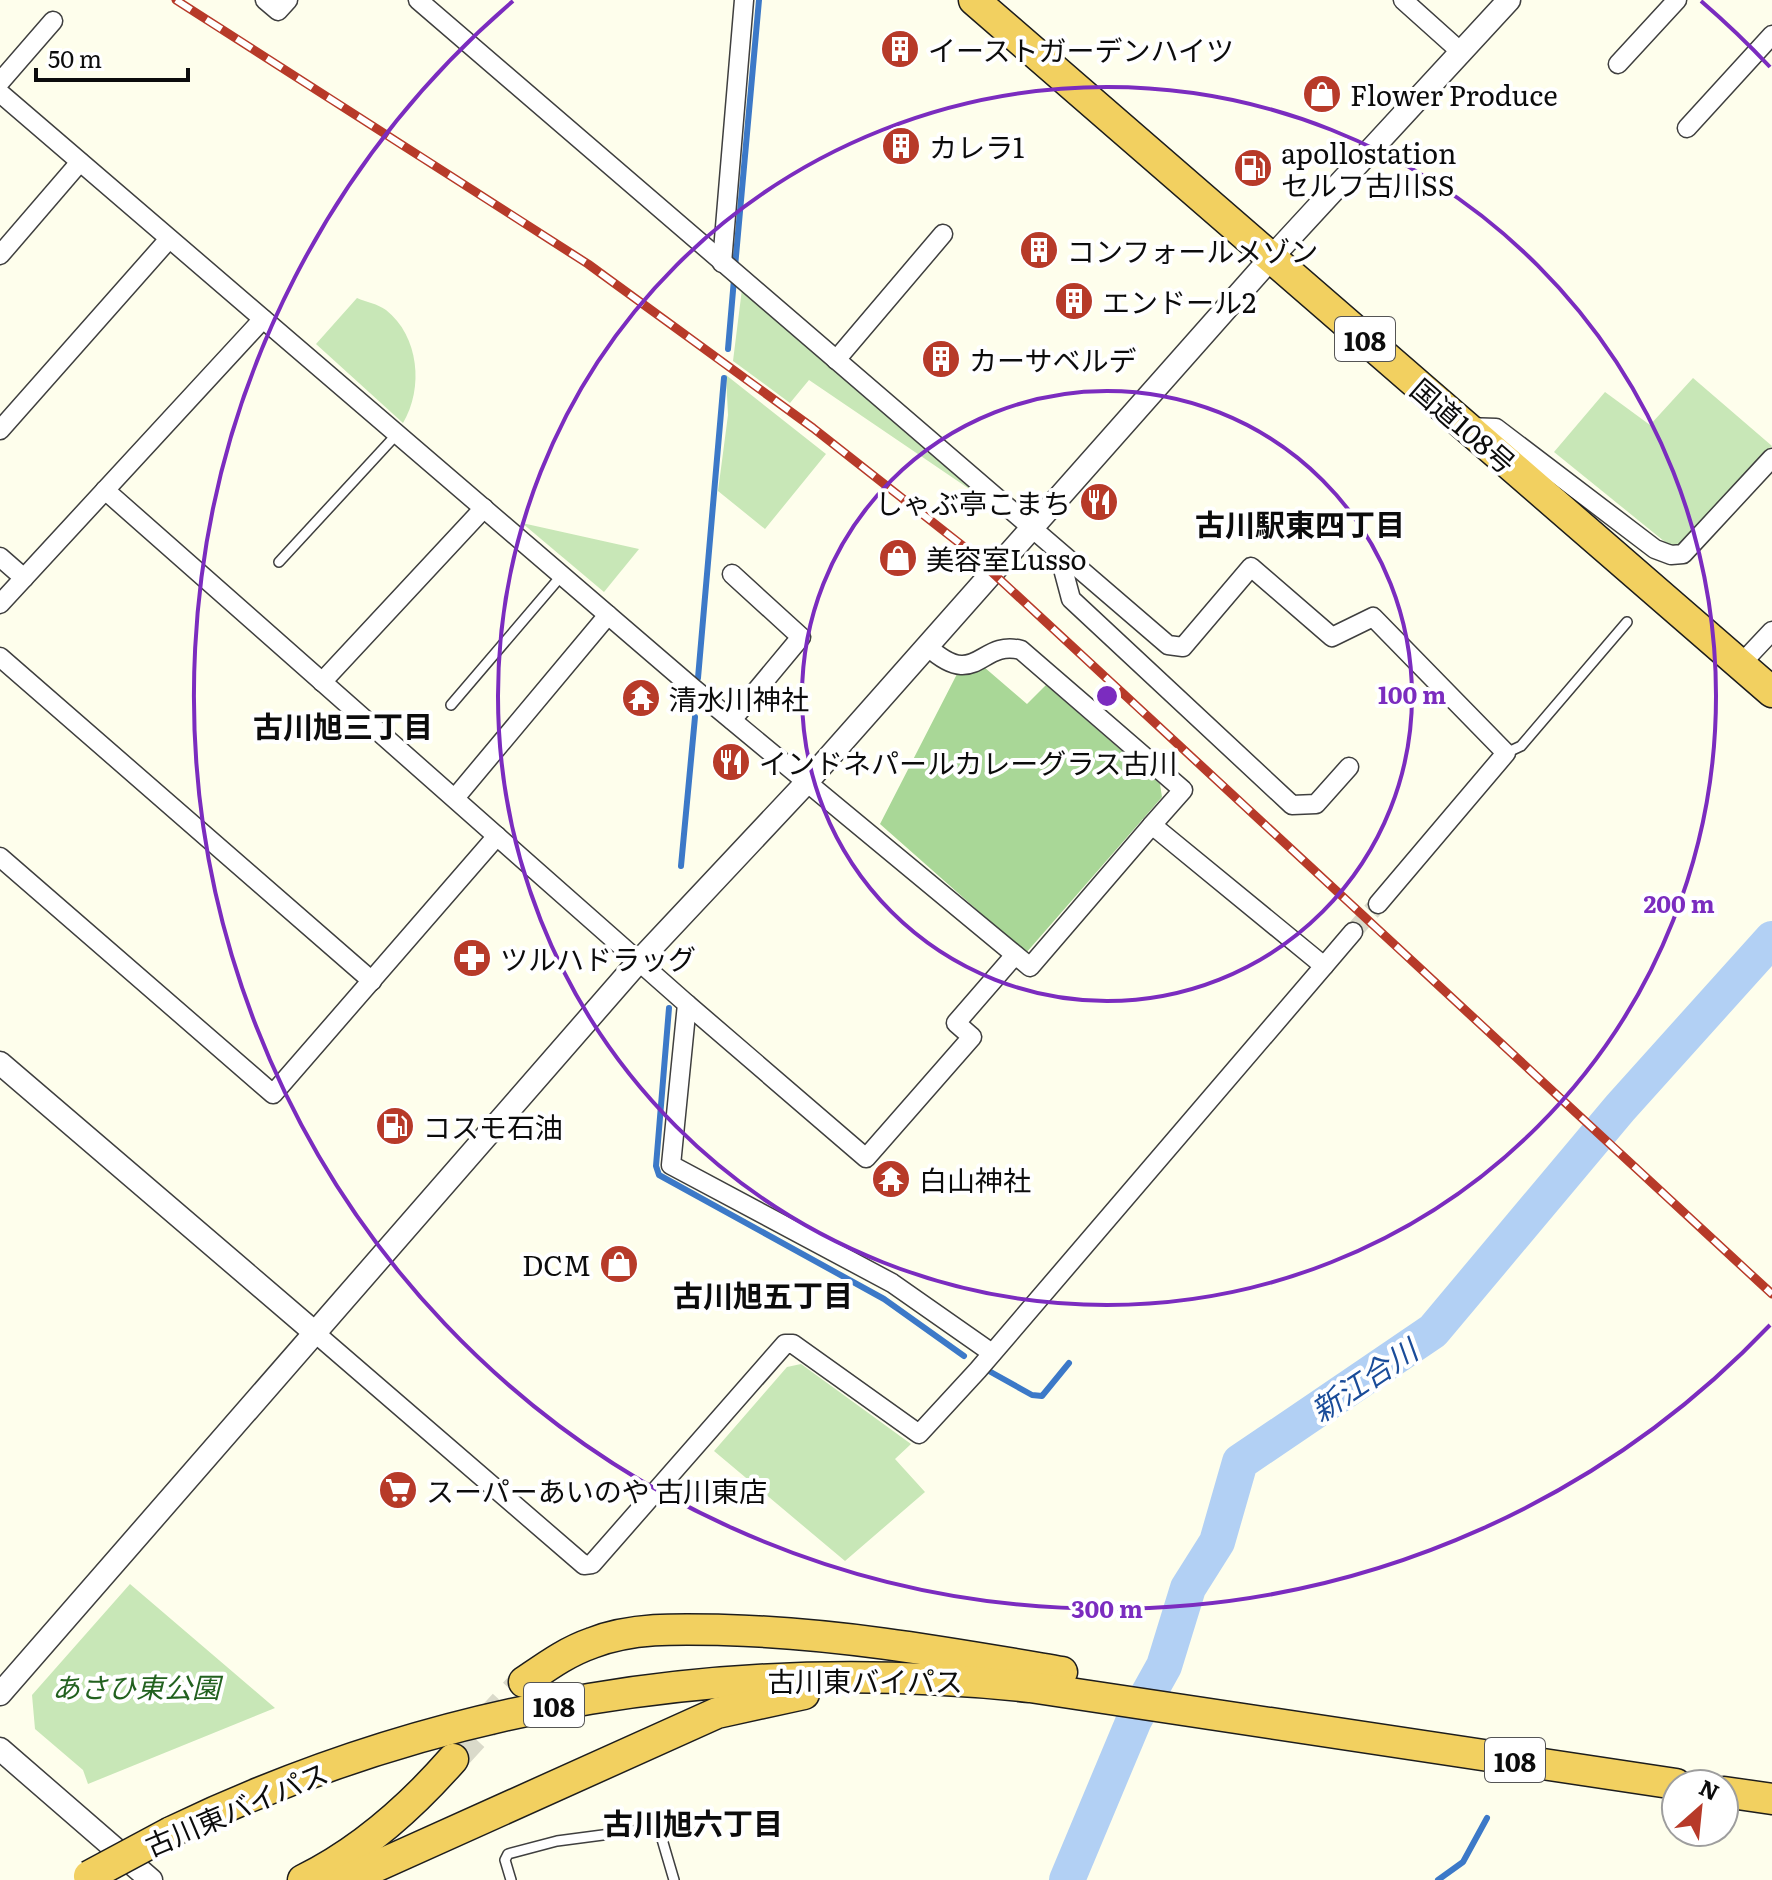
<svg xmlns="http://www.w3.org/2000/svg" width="1772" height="1880" font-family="Literata,'Noto Sans JP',serif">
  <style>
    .green { fill: #c8e7b7 }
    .forest { fill: #a9d797 }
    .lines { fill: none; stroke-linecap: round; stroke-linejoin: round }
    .stream { stroke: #3c79c8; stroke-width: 6 }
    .river { stroke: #b2d0f4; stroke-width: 36 }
    .minor-tunnel { stroke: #dadaca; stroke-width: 18; stroke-dasharray: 18 9; stroke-linecap: butt }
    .trunk-tunnel { stroke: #dadaca; stroke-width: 30; stroke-dasharray: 30 15; stroke-linecap: butt }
    .service-casing { stroke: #3f3f3f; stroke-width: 12 }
    .minor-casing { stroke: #3f3f3f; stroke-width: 21 }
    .tertiary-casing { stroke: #3f3f3f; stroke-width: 25 }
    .trunk-casing { stroke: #1d1d1d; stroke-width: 33 }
    .service { stroke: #fff; stroke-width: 9 }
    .minor { stroke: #fff; stroke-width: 18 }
    .tertiary { stroke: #fff; stroke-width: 22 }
    .trunk { stroke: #f2d060; stroke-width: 30 }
    .rail-casing { stroke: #b73a29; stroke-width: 9 }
    .rail { stroke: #fff; stroke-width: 6; stroke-dasharray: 18; stroke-linecap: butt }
    .trunk-bridge-casing { stroke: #1d1d1d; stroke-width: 33; stroke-linecap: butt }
    .trunk-bridge { stroke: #f2d060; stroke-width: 30 }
    .ring { fill: none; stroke: #7b2cbf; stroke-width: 4 }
    .labels { text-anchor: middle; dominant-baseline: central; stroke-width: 8; stroke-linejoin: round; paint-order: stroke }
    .shield { fill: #fff; stroke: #555; stroke-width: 2 }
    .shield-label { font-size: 26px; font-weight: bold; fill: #0c0c0c }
    .poi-label { font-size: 28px; fill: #0c0c0c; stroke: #fff; text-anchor: start }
    .street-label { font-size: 28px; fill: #0c0c0c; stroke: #fff }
    .park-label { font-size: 28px; font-style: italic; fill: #22611f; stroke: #fff }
    .neighbourhood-label { font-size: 30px; font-weight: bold; fill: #0c0c0c; stroke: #fff }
    .water-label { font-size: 30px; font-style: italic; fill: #1a4c99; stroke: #fff }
    .centre { fill: #7b2cbf; stroke: #fff; stroke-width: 4 }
    .ring-label { font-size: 24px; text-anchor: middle; font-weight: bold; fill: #7b2cbf; stroke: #fff; stroke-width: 8; stroke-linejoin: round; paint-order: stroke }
  </style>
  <rect width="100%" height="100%" fill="#fefeec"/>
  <g class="green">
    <path d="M742,289L987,501L809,380L790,403L733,361Z"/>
    <path d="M357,298C366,302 378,304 386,310C419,336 424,388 403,423L316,344Z"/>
    <path d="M726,375L826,454L765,529L718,491L728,415Z"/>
    <path d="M1693,378L1772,446L1675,550L1554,452L1605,392L1650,425Z"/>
    <path d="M522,523L639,549L604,592Z"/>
    <path d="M801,1364L911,1444L895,1459L925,1492L845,1561L714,1451L787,1367Z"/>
    <path d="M130,1584L275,1708L88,1784L83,1770L35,1729L32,1695Z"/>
  </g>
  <path class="forest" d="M984,667L1027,704L1046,685L1160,784L1162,797L1026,953L880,824L957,674Z"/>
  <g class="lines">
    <g class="stream">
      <path d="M735,267L759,0"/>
      <path d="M728,349L734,279"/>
      <path d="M698,678L724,378"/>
      <path d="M681,866L695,717"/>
      <path d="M669,1008L656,1166L659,1175L884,1299L964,1356"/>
      <path d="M989,1371L1032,1395L1042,1396L1069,1363"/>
      <path d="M1438,1880L1463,1862L1487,1818"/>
    </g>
    <path class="river" d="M1067,1880L1134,1720L1164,1666L1188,1588L1217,1542L1240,1462L1433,1331L1620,1108L1772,939"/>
    <path class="minor-tunnel" d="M1353,932L1378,904"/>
    <path class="trunk-tunnel" d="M453,1759L524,1682"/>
    <defs>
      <g id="service">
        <path d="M279,562L397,434"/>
        <path d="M451,705L562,575"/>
        <path d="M1506,753L1521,746L1627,622"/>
        <path d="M659,1829L674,1880"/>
        <path d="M511,1880L505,1860L508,1854L557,1841L694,1823"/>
      </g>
      <g id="minor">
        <path d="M265,0L278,11L288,0"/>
        <path d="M418,0L1168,645L1183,647L1251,567L1332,637L1373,617L1506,753L1378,904"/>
        <path d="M1403,0L1461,52"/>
        <path d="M1618,64L1677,0"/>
        <path d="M0,82L53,21"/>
        <path d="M0,93L693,688L1030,967L1152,825"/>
        <path d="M1687,128L1772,35"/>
        <path d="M0,255L80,162"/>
        <path d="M722,263L744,0"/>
        <path d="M836,360L943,234"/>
        <path d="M1466,427L1496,428L1655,549L1671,555L1683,554L1772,458"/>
        <path d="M0,430L169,239"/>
        <path d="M105,490L687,1004L671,1165L892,1283L992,1353"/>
        <path d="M1059,554L1071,599L1292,805L1316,804L1349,767"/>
        <path d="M0,557L24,578"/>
        <path d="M0,604L263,319"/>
        <path d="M0,657L372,981"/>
        <path d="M1740,665L1772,631"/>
        <path d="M322,682L484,508"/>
        <path d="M732,720L801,637L732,574"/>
        <path d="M455,798L608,615"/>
        <path d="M0,857L273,1094L497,836"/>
        <path d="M1324,966L1353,932"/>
        <path d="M687,1004L866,1158L972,1037L956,1023L1015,955"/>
        <path d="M314,1332L584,1565L592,1564L785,1344H793L919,1434L978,1370L1324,966L1152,825L1183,790L1021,650C979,639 977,692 927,646"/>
      </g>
      <g id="tertiary">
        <path d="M0,1063L314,1332"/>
        <path d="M0,1694L639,961L807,782L1271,258L1509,0"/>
        <path d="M0,1749L151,1880"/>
      </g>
      <g id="trunk">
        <path d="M974,0L1772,692"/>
        <path d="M524,1682C546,1667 566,1652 592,1643C633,1627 681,1629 724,1630C839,1633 950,1653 1062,1672"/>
        <path d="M1724,1792L1772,1799"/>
        <path d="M171,1832C441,1702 733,1655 1030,1687L1676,1784"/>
        <path d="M303,1880C362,1851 410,1808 453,1759"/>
        <path d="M346,1880L717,1713L804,1694"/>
      </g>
    </defs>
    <use href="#service" class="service-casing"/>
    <use href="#minor" class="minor-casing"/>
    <use href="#tertiary" class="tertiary-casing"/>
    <use href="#trunk" class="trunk-casing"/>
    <use href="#service" class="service"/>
    <use href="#minor" class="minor"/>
    <use href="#tertiary" class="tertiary"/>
    <use href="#trunk" class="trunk"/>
    <defs>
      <path id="rail" d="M176,0L588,264L813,428L968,550L1772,1294"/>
    </defs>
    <use href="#rail" class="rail-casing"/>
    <use href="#rail" class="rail"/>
    <defs>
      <path id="trunk-bridge" d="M89,1876L171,1832"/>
    </defs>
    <use href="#trunk-bridge" class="trunk-bridge-casing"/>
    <use href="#trunk-bridge" class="trunk-bridge"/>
  </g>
  <g class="ring">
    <circle cx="1107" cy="696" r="305"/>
    <circle cx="1107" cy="696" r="609"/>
    <path d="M1770 1325A914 914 0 1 1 513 1M1701 1A914 914 0 0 1 1770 67"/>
  </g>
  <defs>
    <symbol id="building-disc" viewBox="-11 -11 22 22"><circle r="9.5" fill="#b73a29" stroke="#fff"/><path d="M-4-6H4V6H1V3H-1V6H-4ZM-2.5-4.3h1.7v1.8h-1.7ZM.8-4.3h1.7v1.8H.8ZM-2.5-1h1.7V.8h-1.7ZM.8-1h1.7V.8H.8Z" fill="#fff"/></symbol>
    <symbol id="shop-disc" viewBox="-11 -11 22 22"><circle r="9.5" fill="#b73a29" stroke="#fff"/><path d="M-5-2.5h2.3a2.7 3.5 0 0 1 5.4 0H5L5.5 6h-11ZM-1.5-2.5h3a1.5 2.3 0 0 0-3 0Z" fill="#fff"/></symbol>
    <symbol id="fuel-disc" viewBox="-11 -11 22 22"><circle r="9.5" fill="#b73a29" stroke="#fff"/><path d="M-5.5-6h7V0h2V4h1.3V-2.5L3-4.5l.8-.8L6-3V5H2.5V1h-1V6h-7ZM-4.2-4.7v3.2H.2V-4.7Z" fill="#fff"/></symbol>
    <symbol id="restaurant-disc" viewBox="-11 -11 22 22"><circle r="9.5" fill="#b73a29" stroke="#fff"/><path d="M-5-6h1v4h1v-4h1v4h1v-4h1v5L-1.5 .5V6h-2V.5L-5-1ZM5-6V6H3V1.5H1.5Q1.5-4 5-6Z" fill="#fff"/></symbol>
    <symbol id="temple-disc" viewBox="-11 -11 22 22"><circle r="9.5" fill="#b73a29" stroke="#fff"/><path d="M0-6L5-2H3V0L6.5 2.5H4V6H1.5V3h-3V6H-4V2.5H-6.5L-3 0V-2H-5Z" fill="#fff"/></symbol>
    <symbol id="pharmacy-disc" viewBox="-11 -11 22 22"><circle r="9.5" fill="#b73a29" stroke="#fff"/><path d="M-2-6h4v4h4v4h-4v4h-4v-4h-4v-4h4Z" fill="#fff"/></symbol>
    <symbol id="supermarket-disc" viewBox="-11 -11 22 22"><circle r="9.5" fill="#b73a29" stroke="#fff"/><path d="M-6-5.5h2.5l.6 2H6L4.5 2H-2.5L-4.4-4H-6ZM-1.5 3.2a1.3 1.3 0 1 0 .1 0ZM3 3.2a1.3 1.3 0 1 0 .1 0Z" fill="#fff"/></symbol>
  </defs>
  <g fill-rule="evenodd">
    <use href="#building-disc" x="878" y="27" width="44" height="44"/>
    <use href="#shop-disc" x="1300" y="72" width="44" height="44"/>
    <use href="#building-disc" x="879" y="124" width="44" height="44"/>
    <use href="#fuel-disc" x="1231" y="146" width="44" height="44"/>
    <use href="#building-disc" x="1017" y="228" width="44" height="44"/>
    <use href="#building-disc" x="1052" y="279" width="44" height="44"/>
    <use href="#building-disc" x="919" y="337" width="44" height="44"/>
    <use href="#restaurant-disc" x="1077" y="480" width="44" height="44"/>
    <use href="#shop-disc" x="876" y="536" width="44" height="44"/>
    <use href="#temple-disc" x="619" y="676" width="44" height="44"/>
    <use href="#restaurant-disc" x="709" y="740" width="44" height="44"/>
    <use href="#pharmacy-disc" x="450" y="936" width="44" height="44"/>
    <use href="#fuel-disc" x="373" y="1104" width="44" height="44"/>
    <use href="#temple-disc" x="869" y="1157" width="44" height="44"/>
    <use href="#shop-disc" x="597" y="1242" width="44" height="44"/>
    <use href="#supermarket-disc" x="376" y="1468" width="44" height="44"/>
  </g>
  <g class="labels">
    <g class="shield">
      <rect x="1335" y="317" width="60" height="44" rx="6"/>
      <rect x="524" y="1683" width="60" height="44" rx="6"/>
      <rect x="1485" y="1738" width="60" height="44" rx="6"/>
    </g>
    <g class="shield-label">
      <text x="1365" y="339">108</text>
      <text x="554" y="1705">108</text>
      <text x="1515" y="1760">108</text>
    </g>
    <g class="poi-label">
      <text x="928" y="49">イーストガーデンハイツ</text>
      <text x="1350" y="94">Flower Produce</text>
      <text x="929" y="146">カレラ1</text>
      <text x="1281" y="152">apollostation<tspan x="1281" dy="32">セルフ古川SS</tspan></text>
      <text x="1067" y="250">コンフォールメゾン</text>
      <text x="1102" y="301">エンドール2</text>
      <text x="969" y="359">カーサベルデ</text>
      <text x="1071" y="502" text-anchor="end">しゃぶ亭こまち</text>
      <text x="926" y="558">美容室Lusso</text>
      <text x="669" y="698">清水川神社</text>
      <text x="759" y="762">インドネパールカレーグラス古川</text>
      <text x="500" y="958">ツルハドラッグ</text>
      <text x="423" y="1126">コスモ石油</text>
      <text x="919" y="1179">白山神社</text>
      <text x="591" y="1264" text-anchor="end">DCM</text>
      <text x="426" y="1490">スーパーあいのや 古川東店</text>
    </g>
    <g class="street-label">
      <text transform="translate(1464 425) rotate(41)">国道108号</text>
      <text x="865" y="1680">古川東バイパス</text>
      <text transform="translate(236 1808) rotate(-23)">古川東バイパス</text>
    </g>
    <g class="park-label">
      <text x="136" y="1686">あさひ東公園</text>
    </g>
    <g class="neighbourhood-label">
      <text x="1300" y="523">古川駅東四丁目</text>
      <text x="343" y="725">古川旭三丁目</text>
      <text x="763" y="1294">古川旭五丁目</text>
      <text x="693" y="1822">古川旭六丁目</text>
    </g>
    <g class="water-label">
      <text transform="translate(1363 1379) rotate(-34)">新江合川</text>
    </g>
  </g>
  <circle cx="1107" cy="696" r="12" class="centre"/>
  <g class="ring-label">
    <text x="1412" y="704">100 m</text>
    <text x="1679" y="913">200 m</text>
    <text x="1107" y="1618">300 m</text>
  </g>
  <g transform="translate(1700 1808) rotate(27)"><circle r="38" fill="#ffffff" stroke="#9e9e9e" stroke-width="2"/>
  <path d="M0-6L14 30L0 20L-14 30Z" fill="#b73a29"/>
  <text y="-12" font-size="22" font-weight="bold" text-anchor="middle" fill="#0c0c0c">N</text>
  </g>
  <path d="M36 68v12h152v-12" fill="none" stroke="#0c0c0c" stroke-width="4"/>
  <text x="48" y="68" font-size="24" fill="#0c0c0c" stroke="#ffffff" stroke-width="6" paint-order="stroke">50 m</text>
</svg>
